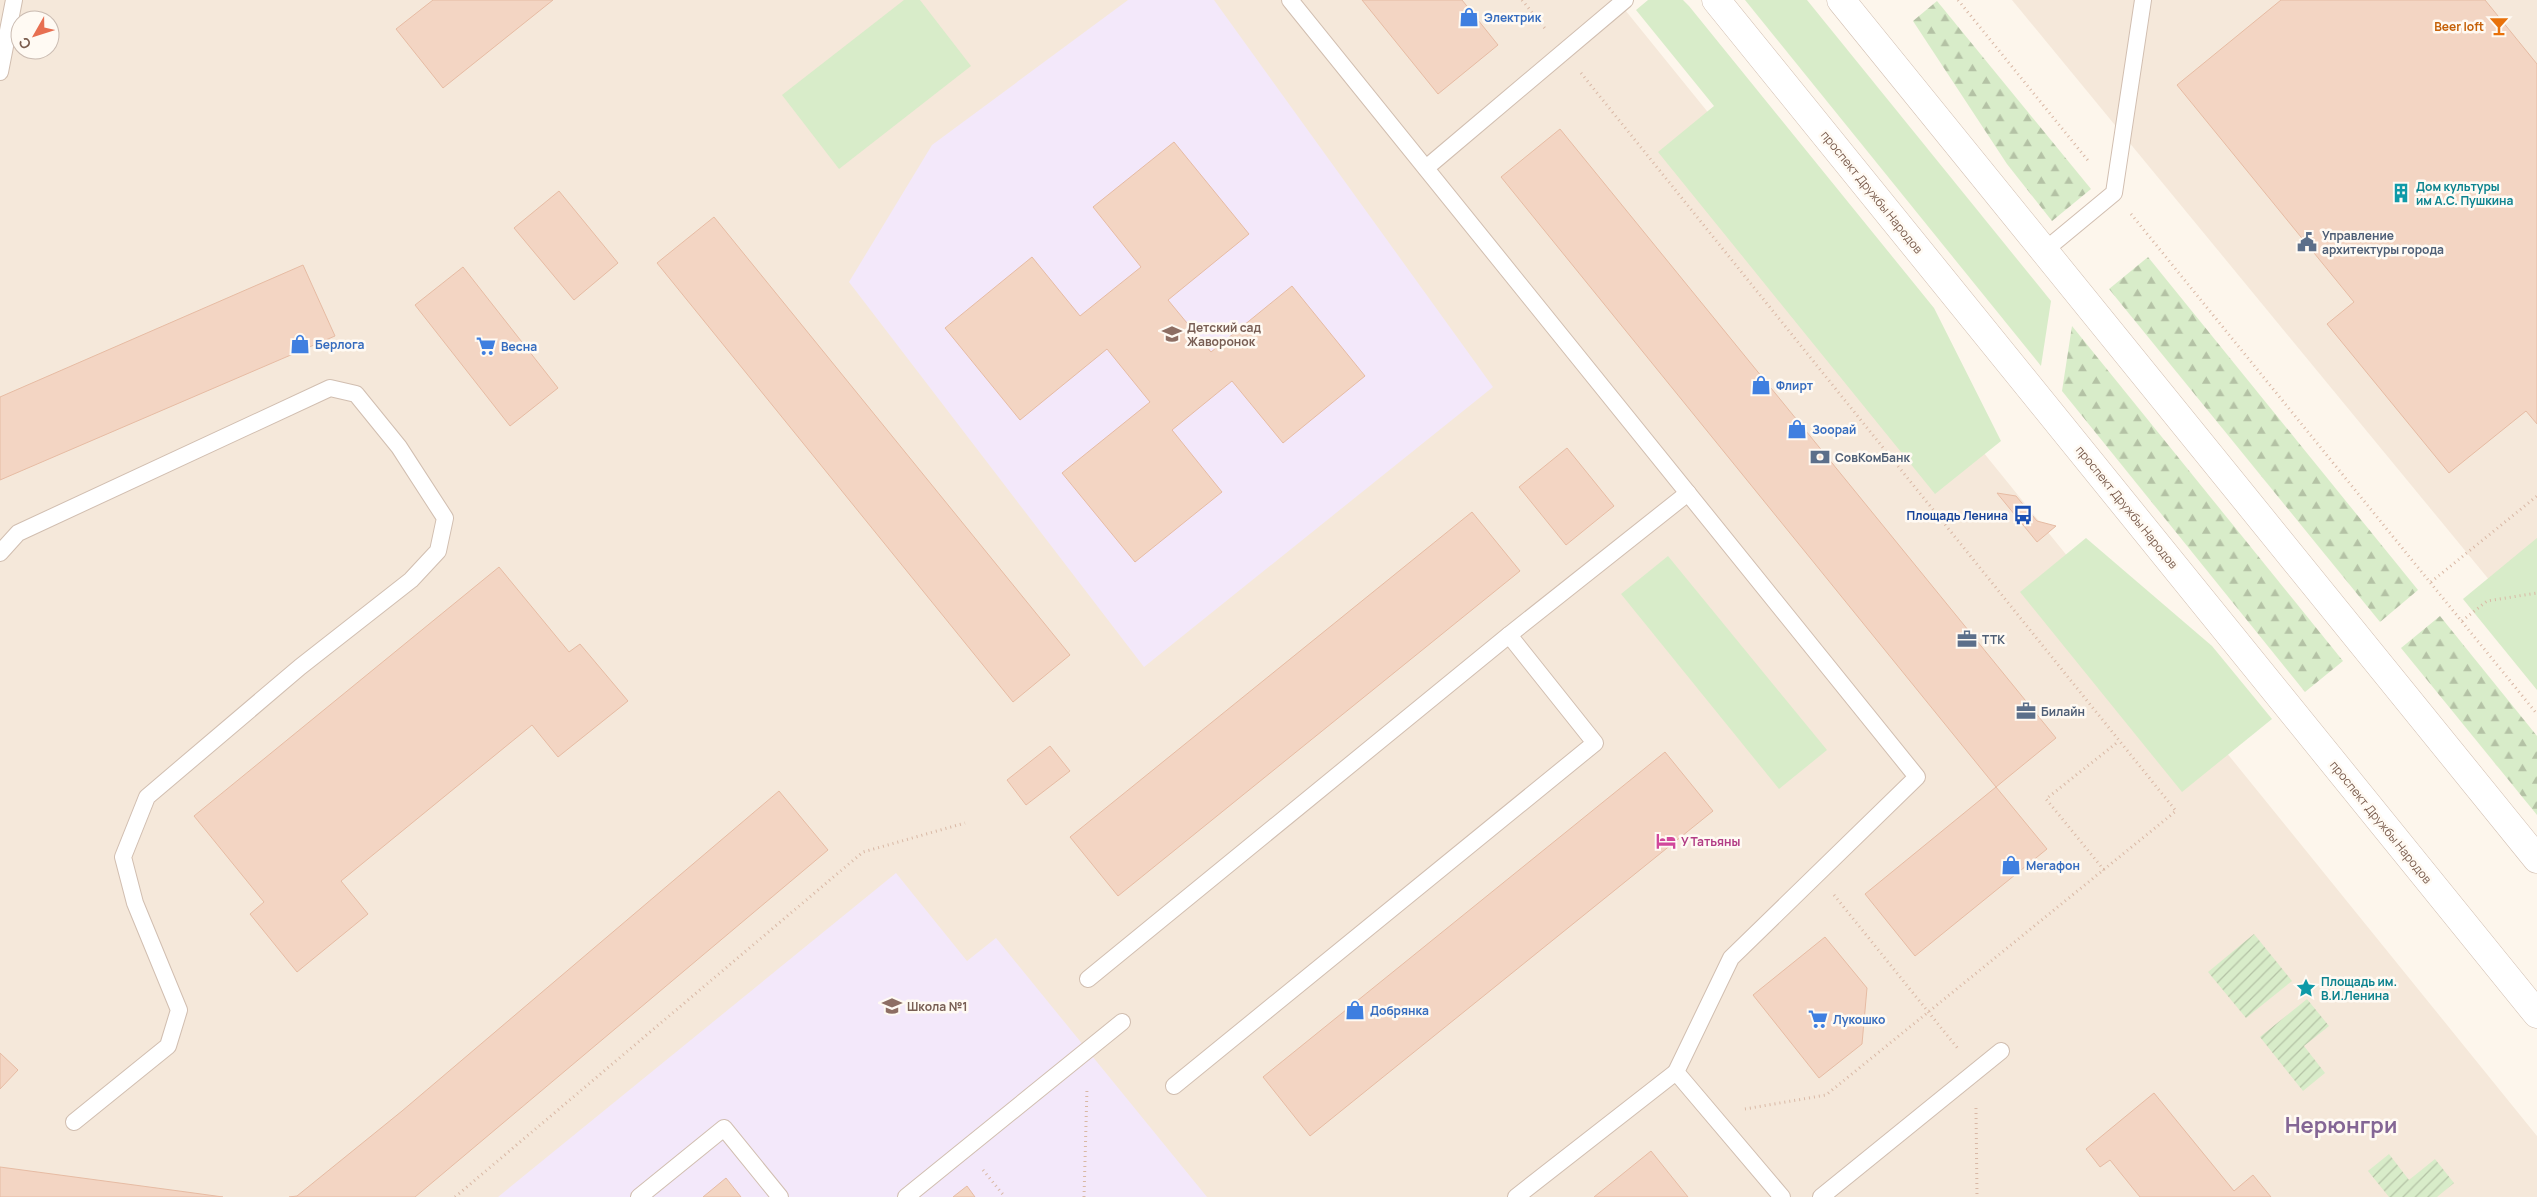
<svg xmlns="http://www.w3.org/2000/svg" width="2537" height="1197" font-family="Manrope,sans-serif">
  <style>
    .residential { fill: #f5e8da; fill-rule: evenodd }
    .education { fill: #f3e8fa }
    .green { fill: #d8ecc9 }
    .forest { fill: url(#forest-firs) }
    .garden { fill: url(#garden-furrows) }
    .building { fill: #f3d5c3; stroke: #e6bba3 }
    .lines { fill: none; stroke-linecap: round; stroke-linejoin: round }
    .service-casing { stroke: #d1beb0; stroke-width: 18 }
    .tertiary-casing { stroke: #d1beb0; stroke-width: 29 }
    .path { stroke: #d9b8a5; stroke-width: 3; stroke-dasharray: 1 4; stroke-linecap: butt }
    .service { stroke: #fff; stroke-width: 16 }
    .tertiary { stroke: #fff; stroke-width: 28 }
    .labels { text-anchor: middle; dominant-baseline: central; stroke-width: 5; stroke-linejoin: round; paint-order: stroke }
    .shop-label { font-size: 12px; font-weight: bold; fill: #366cbe; stroke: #fffaf3; text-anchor: start }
    .food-label { font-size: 12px; font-weight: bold; fill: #c56008; stroke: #fffaf3; text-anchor: end }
    .culture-label { font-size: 12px; font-weight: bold; fill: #0d838f; stroke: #fffaf3; text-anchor: start }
    .street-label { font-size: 12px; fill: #7a5c4d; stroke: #fffaf3 }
    .service-label { font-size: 12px; font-weight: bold; fill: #4e5e75; stroke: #fffaf3; text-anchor: start }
    .education-label { font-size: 12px; font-weight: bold; fill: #785e54; stroke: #fffaf3; text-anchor: start }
    .transit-label { font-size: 12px; font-weight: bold; fill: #164399; stroke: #fffaf3; text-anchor: end }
    .hotel-label { font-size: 12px; font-weight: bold; fill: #b23c85; stroke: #fffaf3; text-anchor: start }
    .town-label { font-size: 22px; font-weight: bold; fill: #846695; stroke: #fffaf3 }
  </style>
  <defs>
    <pattern id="forest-firs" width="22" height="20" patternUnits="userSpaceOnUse" patternTransform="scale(1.25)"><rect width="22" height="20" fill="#d8ecc9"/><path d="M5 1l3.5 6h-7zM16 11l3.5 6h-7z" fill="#b4c2a5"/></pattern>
    <pattern id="garden-furrows" width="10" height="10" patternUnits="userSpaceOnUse" patternTransform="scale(1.25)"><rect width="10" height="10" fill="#d8ecc9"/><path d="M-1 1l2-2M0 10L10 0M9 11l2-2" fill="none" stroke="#b4c2a5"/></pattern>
  </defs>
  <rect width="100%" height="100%" fill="#fdf6ec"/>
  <g class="residential">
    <path d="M0,0H1617L2537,1136V1197H0ZM20,20H50V50H20Z"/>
    <path d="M2012,0H2537V638Z"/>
  </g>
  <g class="education">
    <path d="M1128,0H1214L1493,387L1144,667L849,282L932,145Z"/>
    <path d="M896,873L967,961L996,938L1207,1197H498Z"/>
  </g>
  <g class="green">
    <path d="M904,0H920L971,66L839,169L782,95Z"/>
    <path d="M1648,0H1683L1689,6L1934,308L2001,441L1935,494L1658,152L1714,106L1636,10Z"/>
    <path d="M1745,0H1807L2051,301L2041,366Z"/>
    <path d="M2086,538L2212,646L2272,719L2182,792L2020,592Z"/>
    <path d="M2537,538V690L2463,599Z"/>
    <path d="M1668,556L1827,750L1779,789L1621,594Z"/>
  </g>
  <g class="forest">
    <path d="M1937,1L2091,189L2052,221L2007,164L1913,21Z"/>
    <path d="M2148,257L2418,590L2380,622L2109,289Z"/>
    <path d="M2072,326L2343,661L2305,692L2062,391Z"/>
    <path d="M2440,616L2537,736V815L2401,648Z"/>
  </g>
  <g class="garden">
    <path d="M2254,934L2292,981L2246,1018L2208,972Z"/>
    <path d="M2307,999L2329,1026L2304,1046L2325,1073L2303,1091L2260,1037Z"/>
    <path d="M2389,1154L2409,1180L2435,1159L2454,1183L2437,1197H2389L2368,1171Z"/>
  </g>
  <g class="building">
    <path d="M433,0H553L443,88L396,29Z"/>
    <path d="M1362,0H1462L1498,45L1438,94Z"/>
    <path d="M2281,0H2485L2537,64V424L2526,411L2449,473L2327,324L2354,302L2177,85Z"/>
    <path d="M1560,129L2056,738L1996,787L1501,177Z"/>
    <path d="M1174,142L1249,234L1168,300L1211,352L1292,286L1365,376L1283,443L1232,381L1172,430L1222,492L1135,562L1062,473L1150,402L1107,349L1020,420L945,328L1032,257L1080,316L1141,267L1093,207Z"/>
    <path d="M559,191L618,263L574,300L514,228Z"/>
    <path d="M714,217L1070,655L1013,702L657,263Z"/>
    <path d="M303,265L335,336L0,480V397Z"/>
    <path d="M463,267L558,388L510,426L415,305Z"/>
    <path d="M1567,448L1614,506L1566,545L1519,487Z"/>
    <path d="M1997,493L2016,496L2037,521L2056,526L2037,542Z"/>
    <path d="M1472,512L1520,571L1118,896L1070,837Z"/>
    <path d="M499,567L569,652L580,644L628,701L558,757L532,725L341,881L368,914L297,972L250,914L264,902L194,816Z"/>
    <path d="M1050,746L1070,771L1026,805L1007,780Z"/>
    <path d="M1665,752L1713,811L1310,1136L1263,1077Z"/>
    <path d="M1996,787L2047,849L1915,956L1865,894Z"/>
    <path d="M779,791L828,850L415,1197H289L297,1196L402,1111Z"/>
    <path d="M1825,937L1867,988L1862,1044L1819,1078L1753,995Z"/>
    <path d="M0,1053L18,1070L0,1089Z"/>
    <path d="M2154,1093L2234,1191L2253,1175L2271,1197H2140L2110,1160L2100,1167L2086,1149Z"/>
    <path d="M1651,1151L1688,1197H1594Z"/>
    <path d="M0,1167L179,1191L223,1197H0Z"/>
    <path d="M726,1178L741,1197H703Z"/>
    <path d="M967,1186L975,1197H953Z"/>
  </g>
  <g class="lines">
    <defs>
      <g id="service">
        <path d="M1290,0L1917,777L1731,958L1676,1072L1782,1197"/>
        <path d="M0,72L14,0"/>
        <path d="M1426,168L1625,0"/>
        <path d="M2044,251L2114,193L2143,0"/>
        <path d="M0,553L18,533L330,388L356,394L399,447L445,518L438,551L411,580L300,667L147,797L123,857L135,903L179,1010L168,1046L74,1122"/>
        <path d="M1509,635L1688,493"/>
        <path d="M1088,979L1509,635L1595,743L1174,1086"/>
        <path d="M639,1197L724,1128L780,1197"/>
        <path d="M906,1197L1122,1022"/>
        <path d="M1516,1197L1676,1072"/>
        <path d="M1821,1197L2001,1051"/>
      </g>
      <g id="tertiary">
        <path d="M1716,0L2537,1014"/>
        <path d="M1841,0L2537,859"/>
      </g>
    </defs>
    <use href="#service" class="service-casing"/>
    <use href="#tertiary" class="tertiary-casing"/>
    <g class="path">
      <path d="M1522,0L1547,31"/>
      <path d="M1958,0L2090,163"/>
      <path d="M1581,73L2176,811L1826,1095L1745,1109"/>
      <path d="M2131,214L2537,714"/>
      <path d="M2431,582L2537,496"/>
      <path d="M2462,621L2487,601L2537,593"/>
      <path d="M2104,870L2046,799L2119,741"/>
      <path d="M1834,895L1959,1050"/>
      <path d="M1976,1108L1977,1197"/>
      <path d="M983,1170L1005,1197"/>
      <path d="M455,1197L863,852L965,823"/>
      <path d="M1084,1197L1087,1088"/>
    </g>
    <use href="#service" class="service"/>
    <use href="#tertiary" class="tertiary"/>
  </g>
  <defs>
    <symbol id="shop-bare" viewBox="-9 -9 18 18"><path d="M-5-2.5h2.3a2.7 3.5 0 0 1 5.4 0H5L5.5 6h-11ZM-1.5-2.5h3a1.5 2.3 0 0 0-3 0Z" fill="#3f7fe0" stroke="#fffaf3" stroke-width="2.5" paint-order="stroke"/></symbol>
    <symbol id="bar-bare" viewBox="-9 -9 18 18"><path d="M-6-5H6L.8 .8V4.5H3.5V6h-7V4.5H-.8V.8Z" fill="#e8710a" stroke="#fffaf3" stroke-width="2.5" paint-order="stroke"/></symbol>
    <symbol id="building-bare" viewBox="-9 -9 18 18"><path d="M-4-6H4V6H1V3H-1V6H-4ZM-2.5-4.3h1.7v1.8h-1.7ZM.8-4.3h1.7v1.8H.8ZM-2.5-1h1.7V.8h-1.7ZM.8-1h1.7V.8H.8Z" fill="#0f9aa8" stroke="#fffaf3" stroke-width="2.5" paint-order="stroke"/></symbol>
    <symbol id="civic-bare" viewBox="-9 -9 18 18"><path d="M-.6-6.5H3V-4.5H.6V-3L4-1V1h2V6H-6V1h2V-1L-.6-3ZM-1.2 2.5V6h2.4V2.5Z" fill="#5c6f8a" stroke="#fffaf3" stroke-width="2.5" paint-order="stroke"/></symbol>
    <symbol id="school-bare" viewBox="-9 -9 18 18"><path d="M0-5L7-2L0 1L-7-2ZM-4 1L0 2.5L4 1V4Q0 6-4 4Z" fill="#8d6e63" stroke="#fffaf3" stroke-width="2.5" paint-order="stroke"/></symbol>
    <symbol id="supermarket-bare" viewBox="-9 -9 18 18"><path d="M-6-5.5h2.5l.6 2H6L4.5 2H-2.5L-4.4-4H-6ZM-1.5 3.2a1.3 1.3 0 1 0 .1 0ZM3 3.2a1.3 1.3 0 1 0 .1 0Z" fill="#3f7fe0" stroke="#fffaf3" stroke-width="2.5" paint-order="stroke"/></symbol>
    <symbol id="bank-bare" viewBox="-9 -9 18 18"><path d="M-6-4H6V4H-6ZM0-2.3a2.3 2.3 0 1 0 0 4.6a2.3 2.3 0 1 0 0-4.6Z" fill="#5c6f8a" stroke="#fffaf3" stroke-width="2.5" paint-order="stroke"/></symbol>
    <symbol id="bus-bare" viewBox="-9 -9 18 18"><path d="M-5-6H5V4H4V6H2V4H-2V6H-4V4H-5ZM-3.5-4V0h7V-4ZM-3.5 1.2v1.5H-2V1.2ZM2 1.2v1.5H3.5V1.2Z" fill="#1a4fb4" stroke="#fffaf3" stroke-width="2.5" paint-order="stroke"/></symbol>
    <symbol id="office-bare" viewBox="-9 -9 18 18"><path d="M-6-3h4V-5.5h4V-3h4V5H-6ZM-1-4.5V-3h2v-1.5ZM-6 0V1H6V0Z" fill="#5c6f8a" stroke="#fffaf3" stroke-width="2.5" paint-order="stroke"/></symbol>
    <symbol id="hotel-bare" viewBox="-9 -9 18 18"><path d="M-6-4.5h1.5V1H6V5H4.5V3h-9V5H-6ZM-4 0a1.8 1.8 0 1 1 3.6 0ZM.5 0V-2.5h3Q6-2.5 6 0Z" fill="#d1479c" stroke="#fffaf3" stroke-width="2.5" paint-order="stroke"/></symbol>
    <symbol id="sight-bare" viewBox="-9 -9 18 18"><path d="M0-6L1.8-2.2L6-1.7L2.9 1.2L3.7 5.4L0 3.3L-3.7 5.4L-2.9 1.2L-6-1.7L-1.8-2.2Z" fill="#0f9aa8" stroke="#fffaf3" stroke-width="2.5" paint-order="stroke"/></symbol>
  </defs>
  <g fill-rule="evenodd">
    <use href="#shop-bare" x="1455" y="3" width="28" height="28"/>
    <use href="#bar-bare" x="2485" y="12" width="28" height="28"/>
    <use href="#building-bare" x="2387" y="179" width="28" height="28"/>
    <use href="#civic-bare" x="2293" y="228" width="28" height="28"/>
    <use href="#school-bare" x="1158" y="320" width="28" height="28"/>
    <use href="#shop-bare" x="286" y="330" width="28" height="28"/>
    <use href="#supermarket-bare" x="472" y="332" width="28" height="28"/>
    <use href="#shop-bare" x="1747" y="371" width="28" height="28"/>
    <use href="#shop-bare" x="1783" y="415" width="28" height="28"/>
    <use href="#bank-bare" x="1806" y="443" width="28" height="28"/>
    <use href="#bus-bare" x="2009" y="501" width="28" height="28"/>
    <use href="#office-bare" x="1953" y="625" width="28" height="28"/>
    <use href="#office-bare" x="2012" y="697" width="28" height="28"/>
    <use href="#hotel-bare" x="1652" y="827" width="28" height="28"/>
    <use href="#shop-bare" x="1997" y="851" width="28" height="28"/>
    <use href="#sight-bare" x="2292" y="974" width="28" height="28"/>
    <use href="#school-bare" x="878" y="992" width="28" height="28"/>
    <use href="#shop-bare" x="1341" y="996" width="28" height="28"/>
    <use href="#supermarket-bare" x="1804" y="1005" width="28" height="28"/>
  </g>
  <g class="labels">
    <g class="shop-label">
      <text x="1484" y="17">Электрик</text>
      <text x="315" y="344">Берлога</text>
      <text x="501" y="346">Весна</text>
      <text x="1776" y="385">Флирт</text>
      <text x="1812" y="429">Зоорай</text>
      <text x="2026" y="865">Мегафон</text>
      <text x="1370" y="1010">Добрянка</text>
      <text x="1833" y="1019">Лукошко</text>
    </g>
    <g class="food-label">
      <text x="2484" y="26">Beer loft</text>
    </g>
    <g class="culture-label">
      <text x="2416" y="186">Дом культуры<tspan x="2416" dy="14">им А.С. Пушкина</tspan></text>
      <text x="2321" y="981">Площадь им.<tspan x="2321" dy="14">В.И.Ленина</tspan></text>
    </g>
    <g class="street-label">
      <text transform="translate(1872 192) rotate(51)">проспект Дружбы Народов</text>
      <text transform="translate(2127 507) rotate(51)">проспект Дружбы Народов</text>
      <text transform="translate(2381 822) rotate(51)">проспект Дружбы Народов</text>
    </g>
    <g class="service-label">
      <text x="2322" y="235">Управление<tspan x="2322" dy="14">архитектуры города</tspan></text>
      <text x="1835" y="457">СовКомБанк</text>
      <text x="1982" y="639">ТТК</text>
      <text x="2041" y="711">Билайн</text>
    </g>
    <g class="education-label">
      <text x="1187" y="327">Детский сад<tspan x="1187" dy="14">Жаворонок</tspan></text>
      <text x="907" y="1006">Школа №1</text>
    </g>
    <g class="transit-label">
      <text x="2008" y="515">Площадь Ленина</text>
    </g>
    <g class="hotel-label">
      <text x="1681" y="841">У Татьяны</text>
    </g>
    <g class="town-label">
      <text x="2341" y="1125">Нерюнгри</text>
    </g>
  </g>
  <g transform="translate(35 35) rotate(231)"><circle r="24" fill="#fffaf3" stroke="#cabbb1"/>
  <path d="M0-4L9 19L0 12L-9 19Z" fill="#e76f51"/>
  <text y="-8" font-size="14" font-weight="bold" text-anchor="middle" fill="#7a5c4d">С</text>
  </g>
</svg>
